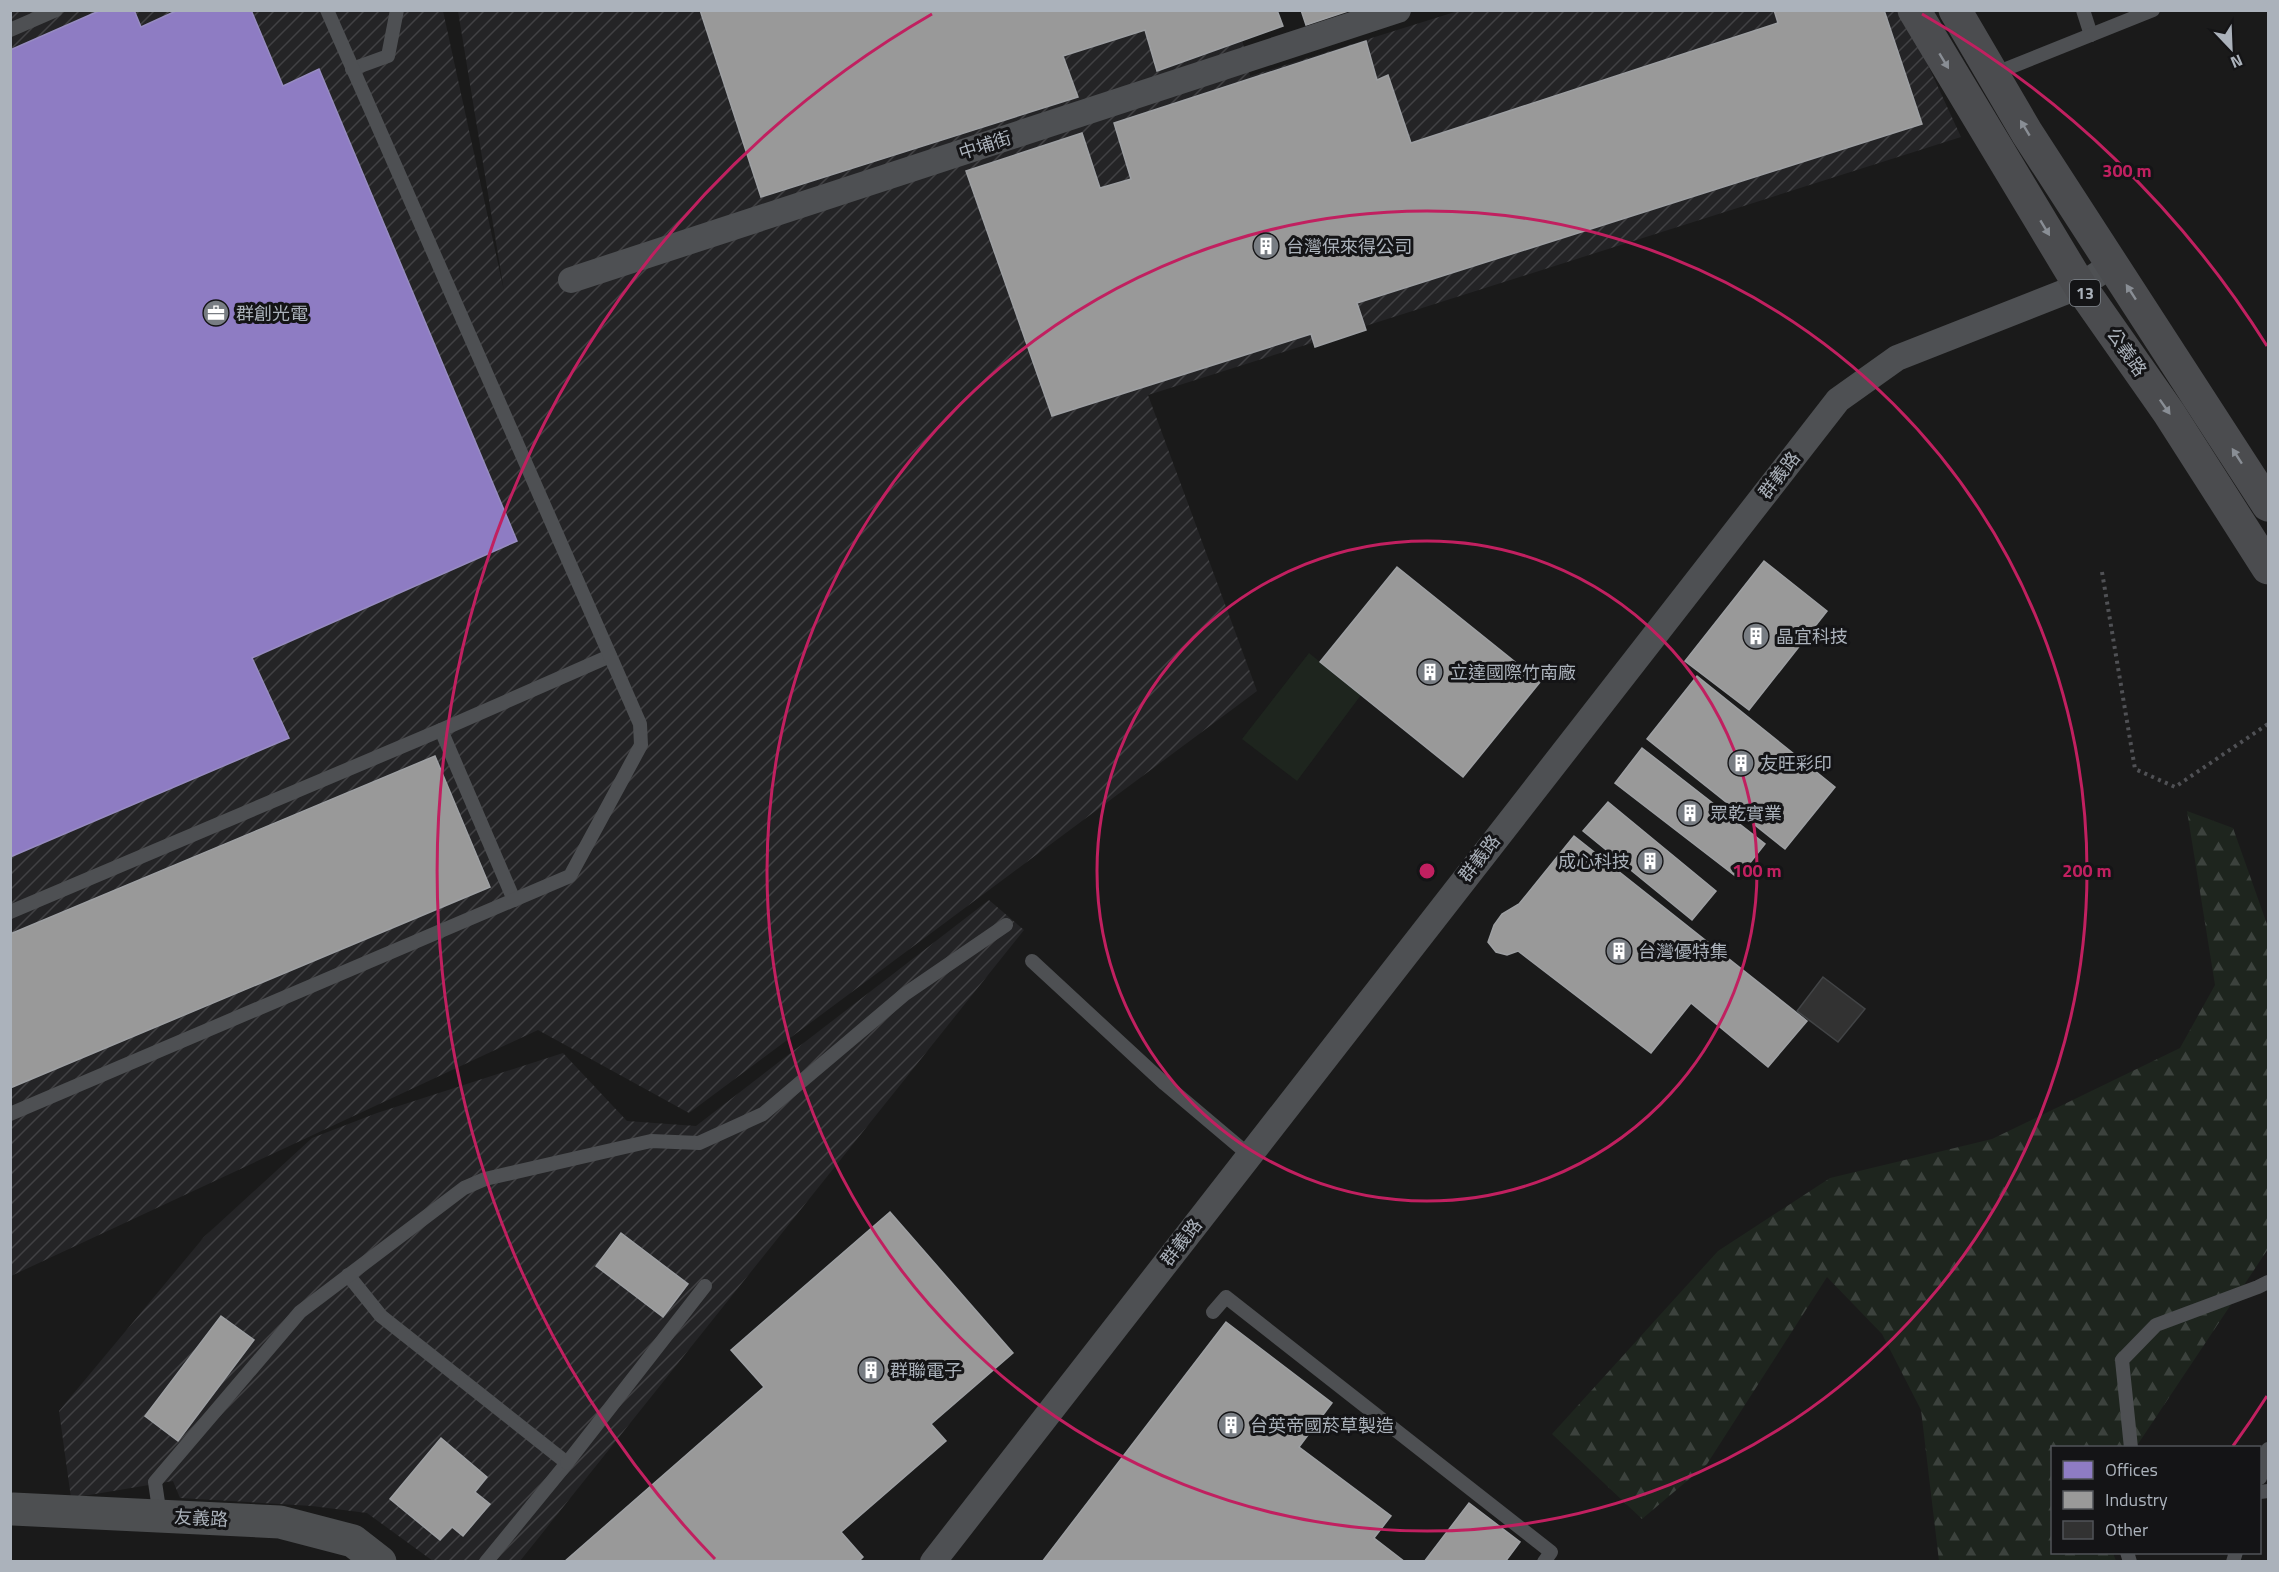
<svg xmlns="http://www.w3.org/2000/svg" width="2279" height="1572" font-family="'Titillium Web','Noto Sans TC',sans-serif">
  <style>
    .industrial { fill: url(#industrial-furrows) }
    .forest { fill: url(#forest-firs) }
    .pitch { fill: #1e251e }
    .offices { fill: #8e7cc3; stroke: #978cc1; stroke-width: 1.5 }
    .industry { fill: #999; stroke: #9ea0a3; stroke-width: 1.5 }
    .building { fill: #323232; stroke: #424446; stroke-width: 1.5 }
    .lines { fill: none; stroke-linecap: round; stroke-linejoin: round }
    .path { stroke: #505155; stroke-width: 4; stroke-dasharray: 3 4.5; stroke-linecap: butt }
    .lane { stroke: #4e5053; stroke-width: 14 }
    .street { stroke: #4e5053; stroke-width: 26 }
    .secondary { stroke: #4d4f51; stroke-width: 33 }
    .primary { stroke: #4b4c4f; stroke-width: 33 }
    .oneway { fill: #898e95 }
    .ring { fill: none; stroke: #c12060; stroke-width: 3 }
    .labels { text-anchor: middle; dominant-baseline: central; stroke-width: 6; stroke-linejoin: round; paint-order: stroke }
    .shield { fill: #141416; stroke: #7e838a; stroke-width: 1.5 }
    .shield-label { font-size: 16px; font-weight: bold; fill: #abb2bb }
    .street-label { font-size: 18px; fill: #abb2bb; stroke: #141416 }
    .poi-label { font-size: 18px; fill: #abb2bb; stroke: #141416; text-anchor: start }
    .centre { fill: #c12060; stroke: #141416; stroke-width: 3 }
    .ring-label { font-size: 18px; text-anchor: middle; font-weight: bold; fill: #c12060; stroke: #141416; stroke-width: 6; stroke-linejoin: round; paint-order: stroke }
  </style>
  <defs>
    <pattern id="industrial-furrows" width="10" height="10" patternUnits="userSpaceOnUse" patternTransform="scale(1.5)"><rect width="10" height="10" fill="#242426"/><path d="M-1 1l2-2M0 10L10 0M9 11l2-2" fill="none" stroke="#414144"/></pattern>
    <pattern id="forest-firs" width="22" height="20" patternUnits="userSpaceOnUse" patternTransform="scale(1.5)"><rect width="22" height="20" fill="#1e251e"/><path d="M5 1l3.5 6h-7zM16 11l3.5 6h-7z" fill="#3c423d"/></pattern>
  </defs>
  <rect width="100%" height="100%" fill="#1a1a1a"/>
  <g class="industrial">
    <path d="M10,11H443L504,291L458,11H1236L1250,76L1458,11H1903L1961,137L1148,395L1257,691L689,1113L538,1030L11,1276Z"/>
    <path d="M989,900L1024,930L520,1561H433L367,1513L312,1506L180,1498L173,1481L71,1498L59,1411L204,1237L312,1138L377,1113L563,1053L627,1121L696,1126Z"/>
  </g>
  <path class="forest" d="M2187,811L2233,828L2268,927V1249L2136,1447L2052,1448V1552L2113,1553L2116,1561H1939L1921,1410L1882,1334L1827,1277L1707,1464L1642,1519L1552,1434L1718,1251L1830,1178L1992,1139L2180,1048L2215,985Z"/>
  <path class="pitch" d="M1309,653L1361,695L1297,781L1242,739Z"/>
  <path class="offices" d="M101,10H134L141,27L178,10H251L283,86L319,69L517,541L252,658L289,738L10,857V50Z"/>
  <g class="industry">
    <path d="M700,10H1277L1283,26L1157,71L1145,30L1063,56L1078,97L761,197Z"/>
    <path d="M1301,10H1351L1306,25Z"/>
    <path d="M1774,10H1884L1922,124L1357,303L1366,330L1315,347L1311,334L1052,416L966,171L1082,133L1100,188L1131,179L1114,123L1366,41L1377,80L1388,75L1411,143L1778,23Z"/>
    <path d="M1764,561L1827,611L1749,710L1685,661Z"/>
    <path d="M1397,567L1540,682L1463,777L1320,662Z"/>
    <path d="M1697,676L1835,787L1785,849L1647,739Z"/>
    <path d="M1642,748L1765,844L1738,878L1615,783Z"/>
    <path d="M435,756L490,887L10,1088V934Z"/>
    <path d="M1608,802L1716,891L1692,920L1583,831Z"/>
    <path d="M1574,836L1807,1021L1768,1067L1691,1003L1651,1053L1518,951L1507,955L1496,952L1488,942L1494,925L1502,914L1519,904Z"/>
    <path d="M890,1212L1013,1353L931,1424L946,1441L841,1532L863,1557L858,1562H564L764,1387L731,1350Z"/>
    <path d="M621,1233L688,1284L663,1317L596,1266Z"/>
    <path d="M221,1316L254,1340L178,1441L145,1416Z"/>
    <path d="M1226,1322L1332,1403L1299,1447L1391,1516L1374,1538L1405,1562H1042Z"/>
    <path d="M441,1438L487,1477L475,1492L490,1504L463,1536L452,1527L440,1540L390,1499Z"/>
    <path d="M1469,1503L1520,1542L1505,1562H1424Z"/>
  </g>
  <path class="building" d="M1823,977L1865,1009L1838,1042L1797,1011Z"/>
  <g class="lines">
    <path class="path" d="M2102,572L2135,769L2175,787L2268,724"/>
    <g class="lane">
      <path d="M2083,10L2091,35"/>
      <path d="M10,30L56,10"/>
      <path d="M352,69L388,56L397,10"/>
      <path d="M1991,75L2153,10"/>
      <path d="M441,730L514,900"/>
      <path d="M10,912L441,730L610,656"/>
      <path d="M1032,961L1165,1084L1249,1155"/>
      <path d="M10,1114L570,876L641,745L640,724L327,10"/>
      <path d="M348,1275L381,1316L567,1463L486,1562"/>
      <path d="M1213,1312L1226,1297L1551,1552L1544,1562"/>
      <path d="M2131,1448L2122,1360L2156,1325L2258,1287L2268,1282"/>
      <path d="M567,1463L705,1286"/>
      <path d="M2260,1478L2268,1449"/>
      <path d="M2260,1492L2268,1491"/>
      <path d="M160,1516L155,1482L300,1312L464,1188L485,1179L651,1141L699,1143L763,1114L905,994L1006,925"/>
      <path d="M2127,1552L2130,1562"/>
      <path d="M2233,1562L2236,1552"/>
    </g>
    <g class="street">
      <path d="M571,280L1398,10"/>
      <path d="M933,1562L1838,400L1897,358L2080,286L2113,264"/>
    </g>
    <path class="secondary" d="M13,1509L280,1522L353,1541L380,1562"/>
    <g class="primary">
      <path d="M1914,10L2080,286L2169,413L2268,568"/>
      <path d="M1955,10L2027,133L2268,505"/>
    </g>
  </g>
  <defs><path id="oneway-solid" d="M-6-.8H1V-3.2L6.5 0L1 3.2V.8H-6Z" transform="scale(1.5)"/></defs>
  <g class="oneway">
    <use href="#oneway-solid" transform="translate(1944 61) rotate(59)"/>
    <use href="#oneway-solid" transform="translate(2025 128) rotate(-121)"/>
    <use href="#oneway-solid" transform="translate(2045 228) rotate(59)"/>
    <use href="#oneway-solid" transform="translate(2131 292) rotate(-123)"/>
    <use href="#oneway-solid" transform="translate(2165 407) rotate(55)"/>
    <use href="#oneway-solid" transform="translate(2237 456) rotate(-123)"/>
  </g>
  <g class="ring">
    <circle cx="1427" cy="871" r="330"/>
    <circle cx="1427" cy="871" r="660"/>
    <path d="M2267 1396A990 990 0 0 1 2233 1446M715 1559A990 990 0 0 1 932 14M1922 14A990 990 0 0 1 2267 346"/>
  </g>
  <defs>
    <symbol id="building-disc" viewBox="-11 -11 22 22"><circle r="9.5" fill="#787d83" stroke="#141416"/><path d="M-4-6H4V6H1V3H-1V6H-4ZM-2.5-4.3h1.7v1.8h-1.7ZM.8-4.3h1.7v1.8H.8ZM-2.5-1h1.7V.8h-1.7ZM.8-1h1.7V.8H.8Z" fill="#fff"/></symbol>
    <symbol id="office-disc" viewBox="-11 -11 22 22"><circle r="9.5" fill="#787d83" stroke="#141416"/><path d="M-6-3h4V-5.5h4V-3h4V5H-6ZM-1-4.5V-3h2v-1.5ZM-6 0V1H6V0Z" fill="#fff"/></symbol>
  </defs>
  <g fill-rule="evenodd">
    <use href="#building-disc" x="1251" y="231" width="30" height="30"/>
    <use href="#office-disc" x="201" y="298" width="30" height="30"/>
    <use href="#building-disc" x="1741" y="621" width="30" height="30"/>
    <use href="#building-disc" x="1415" y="657" width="30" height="30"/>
    <use href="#building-disc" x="1726" y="748" width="30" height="30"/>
    <use href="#building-disc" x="1675" y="798" width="30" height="30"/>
    <use href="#building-disc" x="1635" y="846" width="30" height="30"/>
    <use href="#building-disc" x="1604" y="936" width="30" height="30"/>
    <use href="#building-disc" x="856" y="1355" width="30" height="30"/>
    <use href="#building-disc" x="1216" y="1410" width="30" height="30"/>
  </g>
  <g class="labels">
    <rect class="shield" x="2070" y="280" width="30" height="26" rx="4.5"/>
    <g class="shield-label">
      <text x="2085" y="293">13</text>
    </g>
    <g class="street-label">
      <text transform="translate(985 145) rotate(-18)">中埔街</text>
      <text transform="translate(2127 352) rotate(55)">公義路</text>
      <text transform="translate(1779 475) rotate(-52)">群義路</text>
      <text transform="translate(1479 858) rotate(-52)">群義路</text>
      <text transform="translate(1181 1242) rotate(-52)">群義路</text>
      <text transform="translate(201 1518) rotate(3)">友義路</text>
    </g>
    <g class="poi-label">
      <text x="1286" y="246">台灣保來得公司</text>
      <text x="236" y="313">群創光電</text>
      <text x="1776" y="636">晶宜科技</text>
      <text x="1450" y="672">立達國際竹南廠</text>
      <text x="1760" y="763">友旺彩印</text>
      <text x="1710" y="813">眾乾實業</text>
      <text x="1630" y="861" text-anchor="end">成心科技</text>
      <text x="1638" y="951">台灣優特集</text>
      <text x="890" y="1370">群聯電子</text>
      <text x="1250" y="1425">台英帝國菸草製造</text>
    </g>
  </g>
  <circle cx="1427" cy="871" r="9" class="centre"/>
  <g class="ring-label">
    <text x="2127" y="177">300 m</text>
    <text x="1757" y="877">100 m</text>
    <text x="2087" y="877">200 m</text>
  </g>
  <rect width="2279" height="1572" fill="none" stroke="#abb2bb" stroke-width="24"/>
  <rect x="2051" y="1446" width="210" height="108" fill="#141416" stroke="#505358" stroke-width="1.5"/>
  <rect x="2063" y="1461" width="30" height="18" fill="#8e7cc3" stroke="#505358" stroke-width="1.5"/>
  <text x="2105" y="1476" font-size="18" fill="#abb2bb">Offices</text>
  <rect x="2063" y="1491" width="30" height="18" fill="#999999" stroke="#505358" stroke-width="1.5"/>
  <text x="2105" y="1506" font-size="18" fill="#abb2bb">Industry</text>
  <rect x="2063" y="1521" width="30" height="18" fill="#323232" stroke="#505358" stroke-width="1.5"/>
  <text x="2105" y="1536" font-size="18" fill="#abb2bb">Other</text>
  <g transform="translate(2231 48) rotate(157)" stroke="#141416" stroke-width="4.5" paint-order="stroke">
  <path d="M0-4.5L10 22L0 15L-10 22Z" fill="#abb2bb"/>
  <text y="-9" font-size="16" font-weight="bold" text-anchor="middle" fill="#abb2bb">N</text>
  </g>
</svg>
